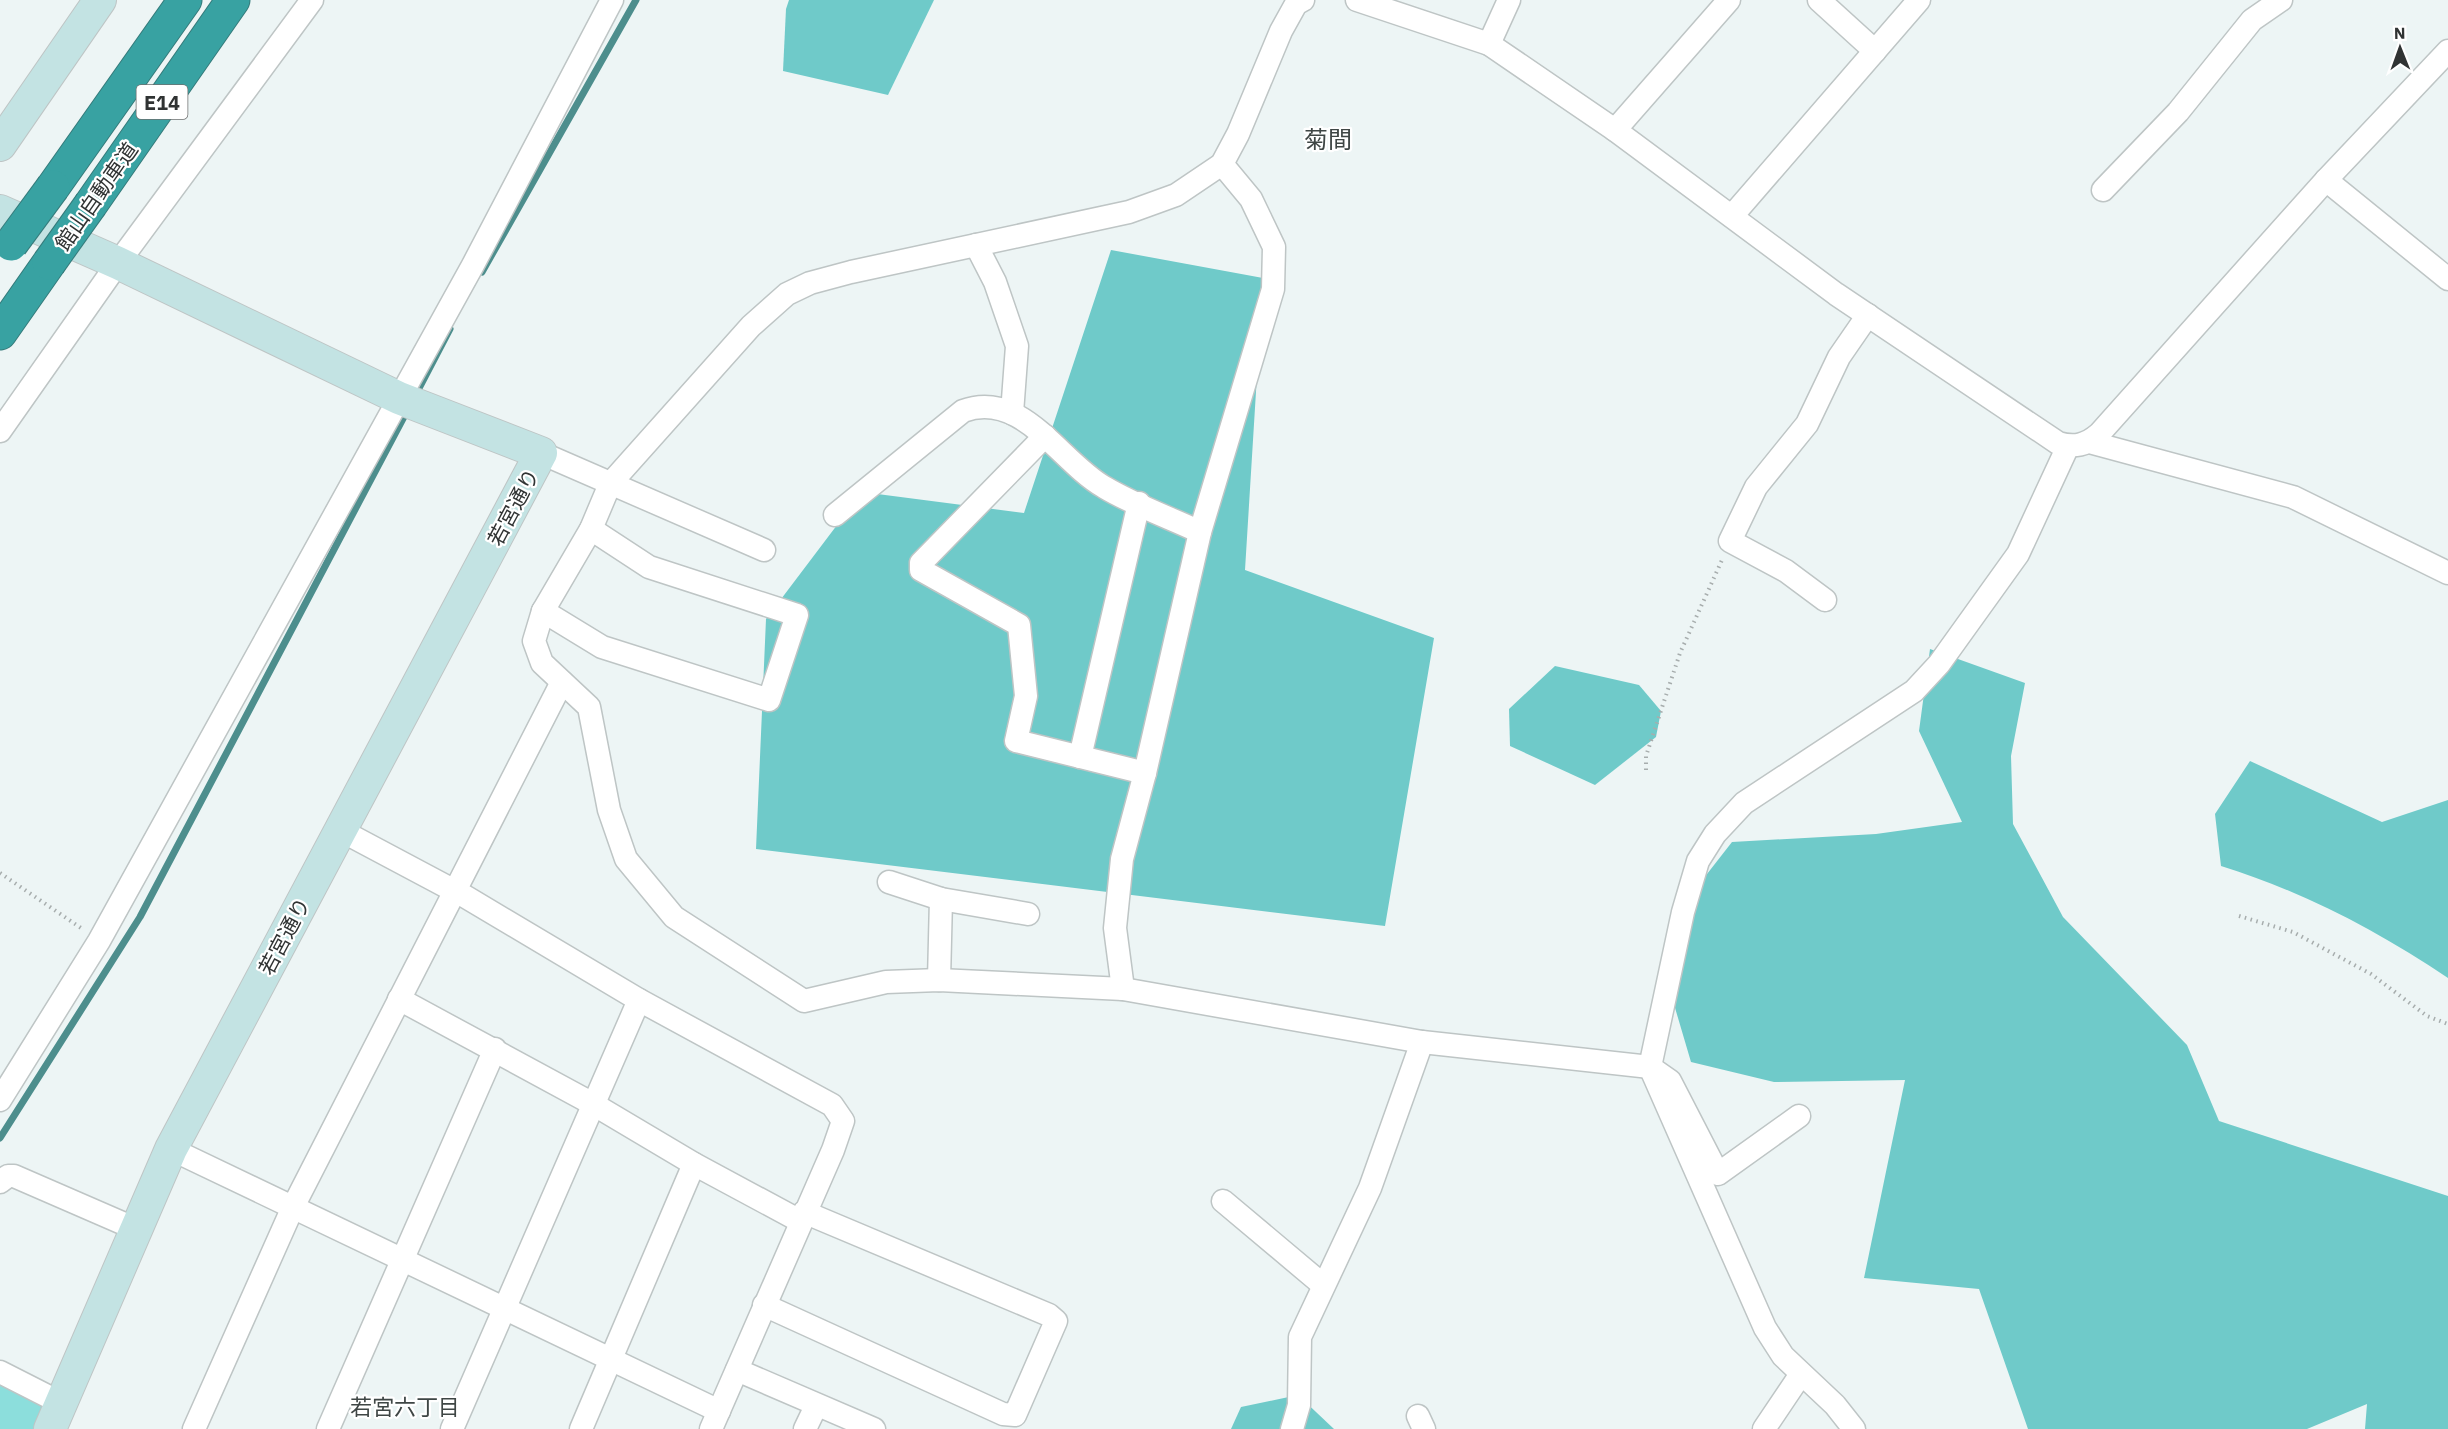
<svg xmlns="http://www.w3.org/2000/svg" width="2448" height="1429" font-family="'IBM Plex Sans','Noto Sans JP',sans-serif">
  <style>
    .green { fill: #8cdedc }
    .forest { fill: #6fcac9 }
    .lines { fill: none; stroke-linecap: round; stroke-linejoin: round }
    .stream { stroke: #4d8e8d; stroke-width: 7 }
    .street-casing { stroke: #bec5c5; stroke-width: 25 }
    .secondary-casing { stroke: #bec5c5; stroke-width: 34 }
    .highway-casing { stroke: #357b7b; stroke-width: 35 }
    .path { stroke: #a7adad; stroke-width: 4; stroke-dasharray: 1.5 4.5; stroke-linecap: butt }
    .street { stroke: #fff; stroke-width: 22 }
    .secondary { stroke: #c3e3e3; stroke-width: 32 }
    .highway { stroke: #38a2a2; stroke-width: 33 }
    .highway-bridge-casing { stroke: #357b7b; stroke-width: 35; stroke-linecap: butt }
    .highway-bridge { stroke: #38a2a2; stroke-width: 33 }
    .labels { text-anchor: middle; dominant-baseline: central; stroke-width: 4.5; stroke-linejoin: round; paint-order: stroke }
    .shield { fill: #fff; stroke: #6e7070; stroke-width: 1.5 }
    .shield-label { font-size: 20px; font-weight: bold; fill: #303333 }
    .street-label { font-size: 21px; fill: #303333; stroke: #fff }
    .neighbourhood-label { font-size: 22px; fill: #3f4645; stroke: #fff }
    .quarter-label { font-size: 24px; fill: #3f4645; stroke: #fff }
  </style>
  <rect width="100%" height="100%" fill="#edf5f5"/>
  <path class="green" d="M0,1372L61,1403L50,1429H0Z"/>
  <g class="forest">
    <path d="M789,0H934L888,95L783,71L786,9Z"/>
    <path d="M1111,250L1263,278L1245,570L1434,638L1385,926L756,849L766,619L862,492L1024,513Z"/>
    <path d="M1930,649L2025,683L2011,756L2013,824L2063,917L2187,1045L2219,1121L2448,1196V1429H2365L2367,1404L2307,1429H2028L1979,1289L1864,1278L1905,1080L1774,1082L1691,1062L1668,984L1682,906L1732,842L1876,834L1962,822L1919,731Z"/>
    <path d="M1555,666L1639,685L1661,711L1656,737L1595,785L1510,746L1509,709Z"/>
    <path d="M2250,761L2382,822L2448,800V978C2378,931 2302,891 2221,866L2215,814Z"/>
    <path d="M1298,1395L1334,1429H1231L1241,1407Z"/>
  </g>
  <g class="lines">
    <g class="stream">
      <path d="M482,272L636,0"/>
      <path d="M415,396L450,329"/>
      <path d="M0,1138L140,917L407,411"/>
    </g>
    <defs>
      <g id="street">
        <path d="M1303,0L1296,4L1281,31L1238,134L1222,164L1176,195L1129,212L851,272L810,283L787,294L751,326L610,484L591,529L543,611L534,641L542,663L589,707L609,810L626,859L674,917L804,1001L886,982L939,980L1123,989L1422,1042L1650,1067L1670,1081L1718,1174L1799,1116"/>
        <path d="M1357,0L1489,44L1615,130L1836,294L2058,443C2075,448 2086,445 2099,434L2326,180L2448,51"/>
        <path d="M1819,0L1875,51"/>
        <path d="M1489,44L1509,0"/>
        <path d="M1615,130L1729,0"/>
        <path d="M2326,180L2448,279"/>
        <path d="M2103,190L2178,112L2252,20L2281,0"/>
        <path d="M1732,216L1919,0"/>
        <path d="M976,245L995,282L1017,346L1012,413"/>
        <path d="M0,431L118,263L312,0"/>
        <path d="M1045,436L921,563V570L1019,625L1026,696L1016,741L1145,773"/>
        <path d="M2089,442L2293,497L2448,573"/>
        <path d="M541,453L764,550"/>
        <path d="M835,515L963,411C1022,389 1060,462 1104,487C1134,505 1168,517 1200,532"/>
        <path d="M1825,600L1786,571L1730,541L1756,487L1807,424L1839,357L1868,315"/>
        <path d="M543,611L602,647L769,700L797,615L649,567L591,529"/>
        <path d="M1080,757L1139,503"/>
        <path d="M340,830L466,897L639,1000L832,1105L843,1121L833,1150L711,1429"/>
        <path d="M889,882L941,899L1028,914"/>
        <path d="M939,980L941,899"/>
        <path d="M1123,989L1115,928L1122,859L1145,773L1200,532L1273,289L1274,247L1251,199L1222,164"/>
        <path d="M399,999L593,1104L694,1164L800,1221"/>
        <path d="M0,1100L99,941L473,265L612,0"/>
        <path d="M171,1149L719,1411"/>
        <path d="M0,1182L8,1176H14L136,1229"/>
        <path d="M1223,1201L1323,1285"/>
        <path d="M764,1305L1003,1414L1015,1415L1056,1321L1049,1315L804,1212"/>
        <path d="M737,1370L874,1429"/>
        <path d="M0,1372L61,1403"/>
        <path d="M1418,1416L1424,1429"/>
        <path d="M194,1429L293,1207L562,682"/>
        <path d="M328,1429L495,1049"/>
        <path d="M452,1429L639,1000"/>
        <path d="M581,1429L694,1164"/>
        <path d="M805,1429L816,1406"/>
        <path d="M1292,1429L1299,1405L1300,1337L1370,1188L1422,1042"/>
        <path d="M1764,1429L1801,1374"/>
        <path d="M1854,1429L1835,1405L1783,1356L1765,1328L1650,1067L1683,912L1698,861L1715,834L1744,803L1914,691L1939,664L2018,554L2068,446"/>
      </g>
      <g id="secondary">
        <path d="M0,145L100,0"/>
        <path d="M0,211L118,263L399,398L541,453L171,1149L50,1429"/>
      </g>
      <g id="highway">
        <path d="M53,187L185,0"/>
        <path d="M91,204L233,0"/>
        <path d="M0,333L49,263"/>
      </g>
    </defs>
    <use href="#street" class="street-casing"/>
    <use href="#secondary" class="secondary-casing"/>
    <use href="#highway" class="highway-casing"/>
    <g class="path">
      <path d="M1646,770V756L1680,653L1722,560"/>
      <path d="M0,873L81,928"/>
      <path d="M2239,916L2293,932L2371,974L2427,1016L2448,1024"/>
    </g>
    <use href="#street" class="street"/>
    <use href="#secondary" class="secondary"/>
    <use href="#highway" class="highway"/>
    <defs>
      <g id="highway-bridge">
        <path d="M11,244L53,187"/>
        <path d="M49,263L91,204"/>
      </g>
    </defs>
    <use href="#highway-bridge" class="highway-bridge-casing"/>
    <use href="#highway-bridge" class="highway-bridge"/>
  </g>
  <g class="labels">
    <rect class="shield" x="136.5" y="85" width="51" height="34" rx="4.5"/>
    <g class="shield-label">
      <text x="162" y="102">E14</text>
    </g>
    <g class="street-label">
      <text transform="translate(96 196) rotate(-55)">館山自動車道</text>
      <text transform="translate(513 507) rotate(-62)">若宮通り</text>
      <text transform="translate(284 936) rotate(-62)">若宮通り</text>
    </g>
    <g class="neighbourhood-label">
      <text x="405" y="1406">若宮六丁目</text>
    </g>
    <g class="quarter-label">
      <text x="1328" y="139">菊間</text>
    </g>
  </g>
  <g transform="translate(2400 48) rotate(359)" stroke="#ffffff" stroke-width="4.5" paint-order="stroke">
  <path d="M0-4.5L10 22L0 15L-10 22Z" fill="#303333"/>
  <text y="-9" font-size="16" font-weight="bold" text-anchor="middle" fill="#303333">N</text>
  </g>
</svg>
